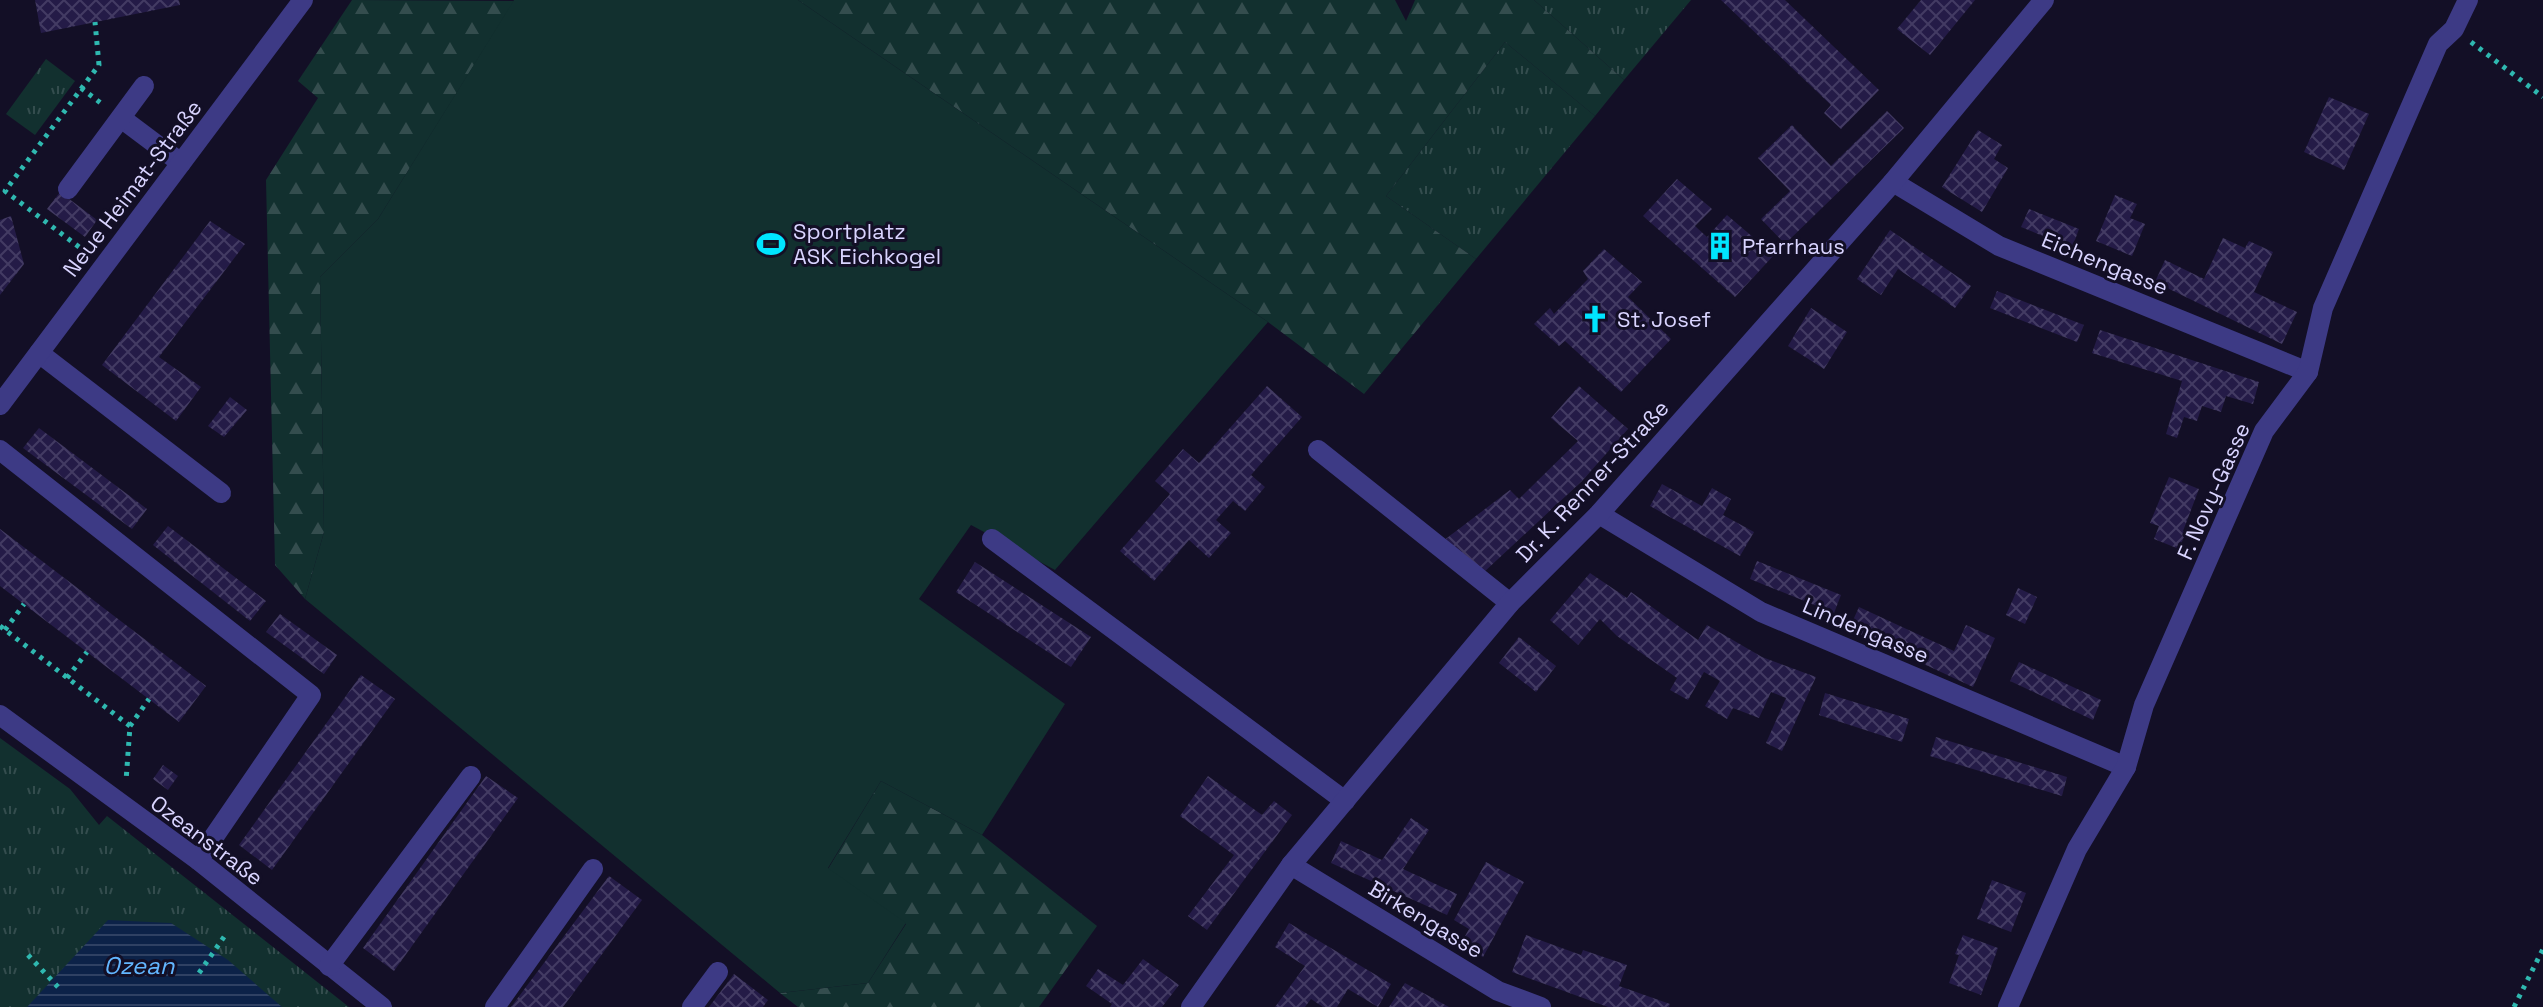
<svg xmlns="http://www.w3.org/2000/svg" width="2543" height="1007" font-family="'Space Grotesk',sans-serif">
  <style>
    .grass { fill: url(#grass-tufts) }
    .forest { fill: url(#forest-firs) }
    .garden { fill: #12302f }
    .water { fill: url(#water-rules) }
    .building { fill: url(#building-cross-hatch) }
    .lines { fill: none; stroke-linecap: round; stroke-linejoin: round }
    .path { stroke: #2fb8b0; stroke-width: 5; stroke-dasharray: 4 6; stroke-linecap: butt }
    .minor { stroke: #3d3a85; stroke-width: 20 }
    .labels { text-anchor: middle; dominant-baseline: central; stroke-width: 6; stroke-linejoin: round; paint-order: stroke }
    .street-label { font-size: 22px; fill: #d9d4ff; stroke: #130f26 }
    .poi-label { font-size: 22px; fill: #d9d4ff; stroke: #130f26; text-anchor: start }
    .water-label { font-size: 24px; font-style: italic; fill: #62b6ff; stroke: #130f26 }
  </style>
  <defs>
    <pattern id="grass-tufts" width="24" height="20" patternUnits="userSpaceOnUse" patternTransform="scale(2)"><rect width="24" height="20" fill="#12302f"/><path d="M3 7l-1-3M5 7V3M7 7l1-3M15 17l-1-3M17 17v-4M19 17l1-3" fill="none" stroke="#344d4e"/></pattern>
    <pattern id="forest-firs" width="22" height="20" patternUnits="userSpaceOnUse" patternTransform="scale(2)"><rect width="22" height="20" fill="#12302f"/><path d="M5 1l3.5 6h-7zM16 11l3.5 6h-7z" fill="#344d4e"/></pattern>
    <pattern id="water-rules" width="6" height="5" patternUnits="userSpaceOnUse" patternTransform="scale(2)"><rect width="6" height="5" fill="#0c2248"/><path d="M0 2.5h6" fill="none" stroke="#2f4163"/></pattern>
    <pattern id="building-cross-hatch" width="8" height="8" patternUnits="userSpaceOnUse" patternTransform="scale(2)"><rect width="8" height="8" fill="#241b47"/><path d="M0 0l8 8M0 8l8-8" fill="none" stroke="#433b63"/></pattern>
  </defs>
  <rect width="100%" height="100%" fill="#130f26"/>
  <g class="grass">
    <path d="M1534,0H1691L1624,80Z"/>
    <path d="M1505,42L1595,116L1476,259L1386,196Z"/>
    <path d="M46,59L75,81L35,135L6,114Z"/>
    <path d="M0,738L70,789L99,825L107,816L349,1007H0Z"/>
  </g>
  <g class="forest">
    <path d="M352,0L514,1L378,219L320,277L324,532L305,599L275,565L266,180L318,98L298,81Z"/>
    <path d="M798,0H1395L1406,21L1415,0H1534L1624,80L1595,116L1505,42L1386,196L1476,259L1364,394L1268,322Z"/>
    <path d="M881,781L982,835L1097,926L1039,1007H798L780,993L868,983L906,924L828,869Z"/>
  </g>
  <path class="garden" d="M514,0H798L1268,322L1055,570L971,525L919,599L1065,704L982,835L881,781L828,868L906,923L868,983L780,993L305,599L324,532L320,277L378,219Z"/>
  <path class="water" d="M108,920L171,923L228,960L282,1007H27Z"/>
  <g class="building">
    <path d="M35,0H179L180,5L41,33Z"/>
    <path d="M1721,0H1785L1879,90L1841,129L1824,113L1831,105Z"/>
    <path d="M1921,0H1975L1930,55L1897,29Z"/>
    <path d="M2329,97L2369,114L2344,170L2304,152Z"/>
    <path d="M1887,111L1904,128L1785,244L1761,219L1790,191L1758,158L1792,125L1831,166Z"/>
    <path d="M1978,130L2002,145L1994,159L2008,168L1982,212L1942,187Z"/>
    <path d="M1677,179L1712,209L1695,226L1707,237L1727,215L1774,255L1735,297L1643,216Z"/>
    <path d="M60,192L97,220L85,237L47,209Z"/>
    <path d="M2115,195L2137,204L2130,218L2145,224L2132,256L2096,241Z"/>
    <path d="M2029,209L2079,229L2072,248L2021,227Z"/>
    <path d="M11,216L24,264L0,295V220Z"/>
    <path d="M210,221L245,244L159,357L201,387L176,421L102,365Z"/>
    <path d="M1890,230L1971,286L1955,308L1898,269L1881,295L1857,279Z"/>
    <path d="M2223,238L2245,248L2249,241L2273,252L2254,292L2297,312L2282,344L2155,282L2165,260L2204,279Z"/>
    <path d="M1604,249L1642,282L1628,297L1671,339L1621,392L1565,341L1559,346L1534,324L1550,308L1554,314L1588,279L1583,271Z"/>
    <path d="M1997,291L2084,325L2077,342L1990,308Z"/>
    <path d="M1811,308L1847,332L1824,369L1788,346Z"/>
    <path d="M2100,330L2259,382L2253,404L2226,396L2221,412L2202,406L2197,421L2184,417L2177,438L2166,434L2182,381L2092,353Z"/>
    <path d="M1267,386L1302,417L1251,475L1265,487L1245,511L1233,501L1216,520L1231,533L1209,558L1189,540L1154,581L1120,551L1170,494L1155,481L1183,449L1199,463Z"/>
    <path d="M1579,386L1628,429L1582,481L1483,573L1443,541L1510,490L1519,499L1578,441L1551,418Z"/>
    <path d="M230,397L247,410L224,437L208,426Z"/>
    <path d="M39,428L147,509L132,529L23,448Z"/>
    <path d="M2169,477L2199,489L2183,531L2186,532L2179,549L2154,539L2159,526L2150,523Z"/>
    <path d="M1662,484L1702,506L1712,488L1731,499L1723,515L1754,532L1740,556L1650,506Z"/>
    <path d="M168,526L266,601L250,621L153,545Z"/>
    <path d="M0,529L206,686L179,722L0,586Z"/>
    <path d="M1757,561L1841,595L1834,613L1750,579Z"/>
    <path d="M975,562L1091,637L1071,667L956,592Z"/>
    <path d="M1590,573L1627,598L1631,592L1698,640L1707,625L1762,657L1816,677L1782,751L1766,743L1786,698L1771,692L1759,718L1733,708L1727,719L1705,706L1720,681L1704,672L1688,700L1670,690L1677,678L1617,636L1600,619L1578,645L1550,620Z"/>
    <path d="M2018,588L2037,597L2025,624L2006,615Z"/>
    <path d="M1859,607L1954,651L1966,625L1995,638L1973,687L1849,629Z"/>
    <path d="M280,614L337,655L324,674L266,632Z"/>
    <path d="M1519,637L1556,666L1536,692L1499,663Z"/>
    <path d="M2019,662L2101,700L2093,720L2010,681Z"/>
    <path d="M361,675L395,699L272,870L239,845Z"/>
    <path d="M1825,693L1909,719L1902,742L1819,715Z"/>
    <path d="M1936,737L2067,777L2062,796L1930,756Z"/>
    <path d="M163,765L178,776L168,790L153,779Z"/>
    <path d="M486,776L518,798L394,971L363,948Z"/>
    <path d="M1208,776L1262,815L1274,801L1292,815L1207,930L1188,916L1234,855L1180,816Z"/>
    <path d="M1411,818L1429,830L1403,869L1457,894L1447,915L1331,863L1341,841L1382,860Z"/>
    <path d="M1486,862L1524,882L1483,957L1460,945L1469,929L1454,920Z"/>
    <path d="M609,876L642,900L563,1007H511Z"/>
    <path d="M1992,880L2026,893L2011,932L1977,919Z"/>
    <path d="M1289,923L1391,984L1378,1007L1348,989L1337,1007H1323L1311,999L1305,1007H1275L1305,966L1275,947Z"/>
    <path d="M1526,935L1581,955L1583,950L1627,965L1619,986L1670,1004L1669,1007H1608L1512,972Z"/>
    <path d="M1963,935L1998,948L1981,995L1949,983L1959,955L1955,954Z"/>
    <path d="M1143,959L1179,985L1162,1007H1110L1112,1004L1086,986L1098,969L1123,985Z"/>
    <path d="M734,974L768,1000L763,1007H709Z"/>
    <path d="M1405,983L1449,1007H1389Z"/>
  </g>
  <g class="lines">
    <g class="path">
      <path d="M2471,42L2543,97"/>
      <path d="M81,88L102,104"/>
      <path d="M87,253L5,191L99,65L95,22"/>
      <path d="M0,626L130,726L126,781"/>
      <path d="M5,630L24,604"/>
      <path d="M67,678L87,652"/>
      <path d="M130,726L149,699"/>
      <path d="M28,955L58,987"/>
      <path d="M199,973L226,934"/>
      <path d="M2514,1007L2543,949"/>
    </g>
    <g class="minor">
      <path d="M121,118L181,163"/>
      <path d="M1893,182L1999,246L2308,372"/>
      <path d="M68,189L144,86"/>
      <path d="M39,353L221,493"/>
      <path d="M0,405L303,0"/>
      <path d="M0,450L311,695L198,860"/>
      <path d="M1318,450L1510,603"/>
      <path d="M1599,514L1761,612L2126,767"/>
      <path d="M992,539L1345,801"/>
      <path d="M0,715L198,860L382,1007"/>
      <path d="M1291,865L1498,991L1541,1007"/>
      <path d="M329,966L471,776"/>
      <path d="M495,1007L593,869"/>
      <path d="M692,1007L718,972"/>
      <path d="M1191,1007L1291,865L1510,603L1599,514L1893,182L2044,0"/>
      <path d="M2008,1007L2077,849L2126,767L2144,705L2264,431L2308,372L2323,308L2438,44L2454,29L2468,0"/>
    </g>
  </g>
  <defs>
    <symbol id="stadium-bare" viewBox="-9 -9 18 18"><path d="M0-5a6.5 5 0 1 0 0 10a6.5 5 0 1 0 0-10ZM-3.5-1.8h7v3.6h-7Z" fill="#00e5ff" stroke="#130f26" stroke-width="2.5" paint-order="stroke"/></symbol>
    <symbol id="building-bare" viewBox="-9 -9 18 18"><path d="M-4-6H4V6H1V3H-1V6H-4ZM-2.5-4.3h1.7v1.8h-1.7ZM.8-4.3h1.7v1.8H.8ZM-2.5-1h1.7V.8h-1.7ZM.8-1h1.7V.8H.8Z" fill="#00e5ff" stroke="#130f26" stroke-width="2.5" paint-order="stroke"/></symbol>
    <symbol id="church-bare" viewBox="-9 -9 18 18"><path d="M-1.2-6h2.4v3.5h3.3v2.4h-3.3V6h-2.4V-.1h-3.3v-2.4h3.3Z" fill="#00e5ff" stroke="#130f26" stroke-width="2.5" paint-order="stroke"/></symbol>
  </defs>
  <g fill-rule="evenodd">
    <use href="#stadium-bare" x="751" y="224" width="40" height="40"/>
    <use href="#building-bare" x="1700" y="226" width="40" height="40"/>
    <use href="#church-bare" x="1575" y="299" width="40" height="40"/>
  </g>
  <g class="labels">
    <g class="street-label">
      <text transform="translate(132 188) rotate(-53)">Neue Heimat-Straße</text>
      <text transform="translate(2105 263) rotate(22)">Eichengasse</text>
      <text transform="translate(1592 481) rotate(-47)">Dr. K. Renner-Straße</text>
      <text transform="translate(2213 491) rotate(-66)">F. Novy-Gasse</text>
      <text transform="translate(1866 630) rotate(23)">Lindengasse</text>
      <text transform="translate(207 840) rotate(37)">Ozeanstraße</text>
      <text transform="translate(1426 919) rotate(31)">Birkengasse</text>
    </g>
    <g class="poi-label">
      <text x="793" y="231">Sportplatz<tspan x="793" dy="25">ASK Eichkogel</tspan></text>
      <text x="1742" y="246">Pfarrhaus</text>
      <text x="1617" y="319">St. Josef</text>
    </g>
    <g class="water-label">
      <text x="139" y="965">Ozean</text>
    </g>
  </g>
</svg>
